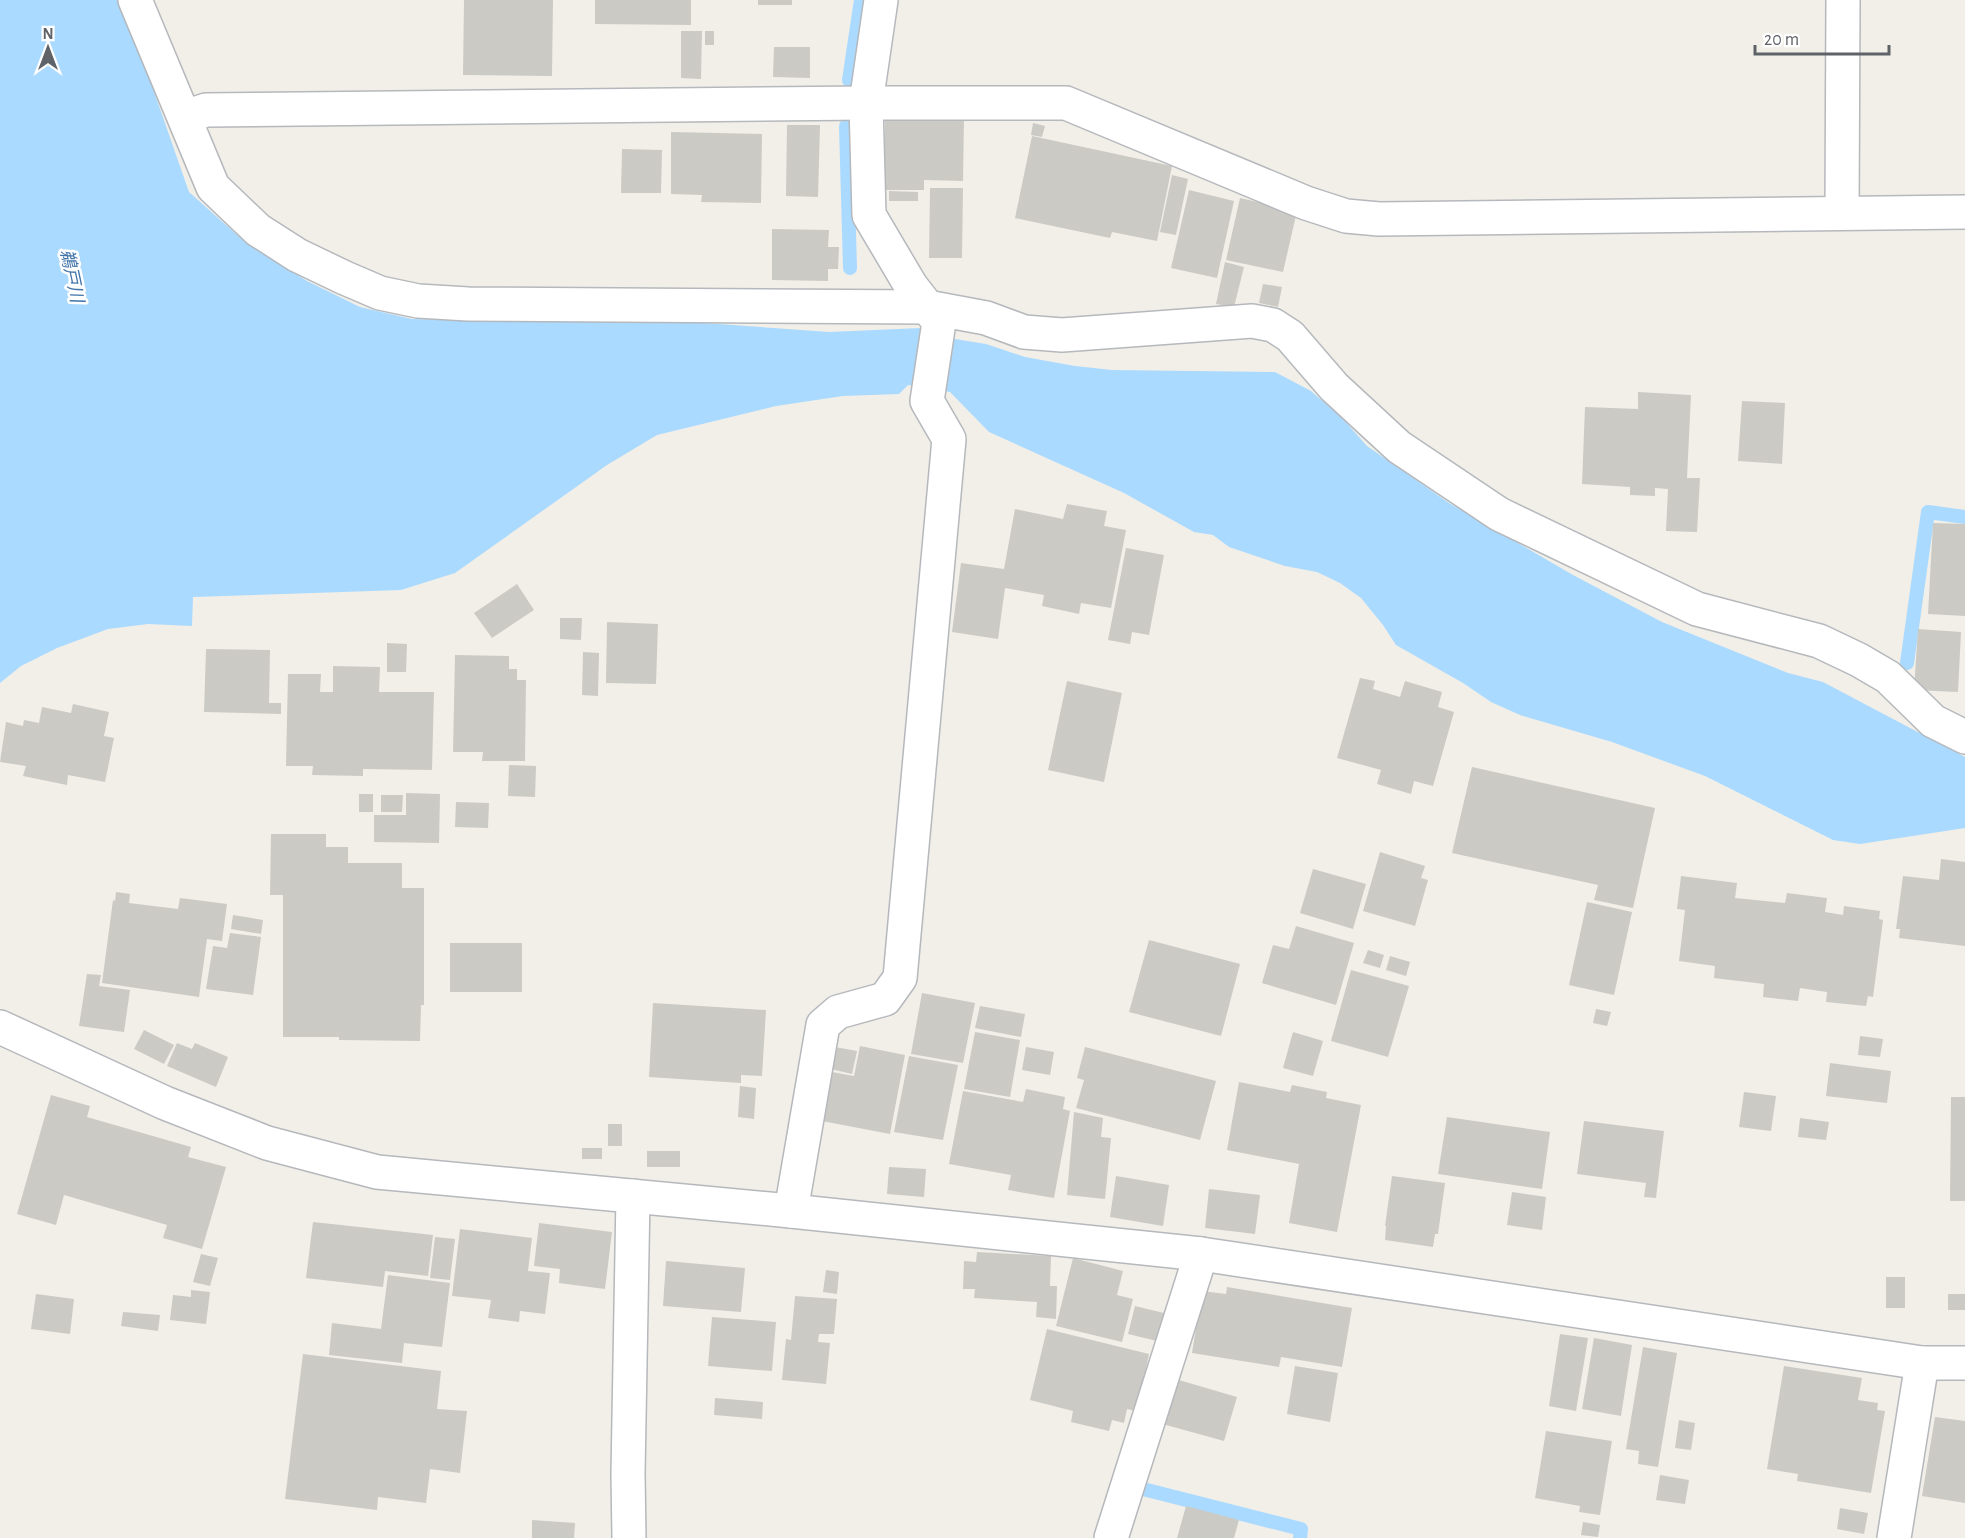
<svg xmlns="http://www.w3.org/2000/svg" width="1965" height="1538" font-family="'Alegreya Sans','Noto Sans JP',sans-serif">
  <style>
    .water { fill: #aadaff }
    .lines { fill: none; stroke-linecap: round; stroke-linejoin: round }
    .stream { stroke: #aadaff; stroke-width: 14 }
    .building { fill: #cccac5 }
    .minor-casing { stroke: #b5b8bc; stroke-width: 36 }
    .minor { stroke: #fff; stroke-width: 33 }
    .labels { text-anchor: middle; dominant-baseline: central; stroke-width: 5; stroke-linejoin: round; paint-order: stroke }
    .water-label { font-size: 18px; font-style: italic; fill: #4174aa; stroke: #fff }
  </style>
  <rect width="100%" height="100%" fill="#f1efe8"/>
  <path class="water" d="M0,0H122L189,192L244,241L307,281L360,307L412,319L550,322L635,318L829,332L921,328L955,339L986,344L1025,357L1075,366L1112,370L1275,372L1311,391L1343,419L1367,446L1449,503L1573,575L1662,622L1788,673L1823,682L1965,757V828L1860,844L1833,840L1705,776L1612,742L1520,715L1491,702L1463,683L1396,645L1383,625L1361,598L1340,583L1317,572L1285,566L1229,547L1213,535L1194,532L1124,493L989,432L950,392L908,385L899,394L843,396L776,406L657,435L607,465L455,573L401,590L193,597L192,626L148,624L108,629L57,648L21,666L0,683Z"/>
  <g class="lines">
    <g class="stream">
      <path d="M849,80L861,0"/>
      <path d="M846,126L850,268"/>
      <path d="M1907,663L1928,512L1965,517"/>
      <path d="M1143,1489L1301,1529L1300,1538"/>
    </g>
  </g>
  <g class="building">
    <path d="M464,0H553L552,76L463,75Z"/>
    <path d="M595,0H691V25L595,24Z"/>
    <rect x="758" y="0" width="34" height="5"/>
    <path d="M681,31H702L701,79L681,78Z"/>
    <rect x="705" y="31" width="9" height="14"/>
    <path d="M774,47H810V78L773,77Z"/>
    <path d="M885,115L964,116L963,181L924,180V190H885Z"/>
    <path d="M1033,123L1045,126L1042,137L1031,135Z"/>
    <path d="M787,125H820L818,197L786,196Z"/>
    <path d="M671,132L762,134L761,203L701,202L702,195L671,194Z"/>
    <path d="M1032,136L1172,166L1157,241L1112,232L1110,238L1015,218Z"/>
    <path d="M622,149L662,150L661,193H621Z"/>
    <path d="M1172,175L1188,179L1176,235L1160,232Z"/>
    <path d="M930,188H963L962,258H929Z"/>
    <path d="M1189,190L1234,201L1217,278L1171,268Z"/>
    <path d="M889,191L918,192V201H889Z"/>
    <path d="M1240,198L1297,211L1283,272L1226,260Z"/>
    <path d="M772,229L829,230L828,247H839L838,269H828V281L772,280Z"/>
    <path d="M1225,262L1244,267L1234,307L1216,304Z"/>
    <path d="M1263,284L1282,287L1278,307L1259,303Z"/>
    <path d="M1638,392L1691,395L1687,478H1700L1697,532L1666,531L1668,489L1655,488V496L1630,495V487L1582,484L1585,407L1638,409Z"/>
    <path d="M1742,401L1785,403L1782,464L1738,461Z"/>
    <path d="M1067,504L1107,511L1104,526L1126,530L1111,608L1081,603L1079,614L1042,606L1044,595L1005,588L998,639L952,632L961,563L1004,569L1015,509L1063,519Z"/>
    <path d="M1933,523L1965,524V616L1928,614Z"/>
    <path d="M1126,548L1164,555L1149,635L1132,632L1130,644L1108,640Z"/>
    <path d="M517,584L534,610L492,638L474,613Z"/>
    <path d="M560,618H582L581,640L560,639Z"/>
    <path d="M607,622L658,624L656,684L606,683Z"/>
    <path d="M1918,629L1961,632L1958,692L1914,690Z"/>
    <path d="M387,643L407,644L406,672H387Z"/>
    <path d="M206,649L270,650L269,703H281V714L204,712Z"/>
    <path d="M583,652L599,653L598,696L582,695Z"/>
    <path d="M455,655L509,656V669H517V680H526L525,761H482L483,752H453Z"/>
    <path d="M333,666L380,667L379,692H434L432,770L363,769V776L312,775L313,766H286L288,674H321L320,692H333Z"/>
    <path d="M1360,678L1375,681L1373,689L1400,697L1405,681L1442,692L1438,707L1454,712L1433,786L1414,781L1411,794L1377,784L1381,770L1337,758Z"/>
    <path d="M1067,681L1122,693L1104,782L1048,770Z"/>
    <path d="M73,704L109,712L104,736L114,738L105,782L68,775L67,785L23,776L26,766L0,762L6,722L23,726L24,720L39,723L42,707L71,713Z"/>
    <path d="M509,765L536,766L535,797L508,796Z"/>
    <path d="M1472,767L1655,808L1633,908L1594,900L1598,885L1452,853Z"/>
    <path d="M406,793L440,794L439,843L374,842V815H406Z"/>
    <rect x="359" y="794" width="14" height="18"/>
    <path d="M381,795H403L402,812H381Z"/>
    <path d="M456,802L489,803L488,828L455,827Z"/>
    <path d="M271,834H326V847H348V863H402V888H424V1005H421L420,1041L339,1040V1037H283V895H270Z"/>
    <path d="M1380,852L1425,866L1421,878L1428,880L1415,926L1363,911Z"/>
    <path d="M1941,859L1965,862V946L1899,938L1900,929H1896L1903,876L1939,880Z"/>
    <path d="M1313,869L1366,884L1353,929L1300,913Z"/>
    <path d="M1681,876L1737,883L1735,898L1785,903L1787,893L1827,898L1825,912L1843,915L1844,906L1880,911L1879,919L1883,920L1873,997L1868,996L1866,1006L1826,1002L1827,992L1800,988L1798,1001L1763,997L1764,984L1714,978L1715,966L1679,961L1685,910L1677,909Z"/>
    <path d="M116,892L130,894L129,903L178,909L180,898L227,904L222,941L207,939L199,997L102,983L113,900L115,901Z"/>
    <path d="M1587,902L1632,912L1614,995L1569,985Z"/>
    <path d="M233,915L263,920L261,934L231,929Z"/>
    <path d="M1296,926L1354,943L1336,1005L1262,983L1273,945L1289,949Z"/>
    <path d="M230,933L261,937L253,995L206,989L213,946L227,948Z"/>
    <path d="M1149,940L1240,964L1221,1036L1129,1012Z"/>
    <rect x="450" y="943" width="72" height="49"/>
    <path d="M1368,950L1384,955L1380,968L1363,963Z"/>
    <path d="M1390,956L1410,962L1406,976L1386,970Z"/>
    <path d="M1351,970L1409,986L1388,1057L1331,1041Z"/>
    <path d="M87,974L101,975L99,986L130,990L124,1032L79,1026Z"/>
    <path d="M922,993L975,1003L963,1063L911,1054Z"/>
    <path d="M653,1003L766,1010L762,1076L741,1075V1083L649,1077Z"/>
    <path d="M980,1006L1025,1014L1021,1037L975,1028Z"/>
    <path d="M1596,1009L1611,1012L1607,1026L1593,1023Z"/>
    <path d="M144,1030L174,1045L164,1064L134,1049Z"/>
    <path d="M975,1032L1020,1040L1010,1097L964,1089Z"/>
    <path d="M1293,1032L1323,1041L1313,1076L1283,1068Z"/>
    <path d="M1860,1036L1883,1039L1880,1057L1858,1055Z"/>
    <path d="M177,1043L192,1049L195,1043L228,1057L216,1087L167,1066Z"/>
    <path d="M860,1046L905,1055L890,1134L822,1121L832,1072L854,1076Z"/>
    <path d="M835,1047L857,1051L852,1074L831,1069Z"/>
    <path d="M1026,1047L1054,1052L1050,1075L1022,1070Z"/>
    <path d="M1085,1047L1216,1081L1200,1140L1076,1108L1084,1080L1077,1078Z"/>
    <path d="M909,1056L958,1065L943,1140L894,1132Z"/>
    <path d="M1830,1063L1891,1071L1887,1103L1826,1096Z"/>
    <path d="M1239,1082L1290,1092L1292,1085L1327,1092L1326,1098L1361,1105L1337,1232L1289,1223L1299,1164L1227,1150Z"/>
    <path d="M740,1086L756,1088L754,1119L738,1117Z"/>
    <path d="M1026,1089L1065,1097L1063,1109L1070,1111L1054,1198L1008,1190L1011,1175L949,1164L963,1091L1023,1102Z"/>
    <path d="M1744,1092L1776,1096L1771,1131L1739,1127Z"/>
    <path d="M51,1095L90,1106L87,1117L191,1147L188,1157L226,1167L202,1249L163,1238L167,1225L64,1195L56,1225L17,1214Z"/>
    <path d="M1951,1097H1965V1201H1950Z"/>
    <path d="M1074,1112L1103,1118L1101,1137L1111,1138L1105,1199L1067,1195Z"/>
    <path d="M1447,1117L1550,1132L1542,1189L1438,1174Z"/>
    <path d="M1800,1118L1829,1122L1826,1140L1798,1137Z"/>
    <path d="M1584,1121L1664,1131L1656,1198L1644,1197L1646,1183L1577,1174Z"/>
    <rect x="608" y="1124" width="14" height="22"/>
    <rect x="582" y="1148" width="20" height="11"/>
    <rect x="647" y="1151" width="33" height="16"/>
    <path d="M889,1167L926,1169L924,1197L887,1194Z"/>
    <path d="M1116,1176L1169,1185L1163,1226L1110,1217Z"/>
    <path d="M1392,1176L1445,1183L1438,1234H1435L1433,1247L1385,1240L1386,1226H1385Z"/>
    <path d="M1209,1189L1260,1195L1255,1234L1205,1228Z"/>
    <path d="M1512,1192L1546,1197L1542,1230L1507,1225Z"/>
    <path d="M313,1222L433,1235L428,1276L385,1271L383,1287L306,1278Z"/>
    <path d="M539,1223L612,1232L605,1289L559,1283L560,1269L534,1266Z"/>
    <path d="M460,1229L532,1238L528,1271L550,1273L545,1314L520,1311L519,1322L488,1318L491,1300L452,1296Z"/>
    <path d="M435,1237L455,1239L450,1280L430,1278Z"/>
    <path d="M977,1252L1051,1256L1050,1286H1057L1056,1319L1036,1317L1037,1302L974,1298L975,1289H963L964,1261L976,1262Z"/>
    <path d="M201,1254L218,1258L210,1286L193,1282Z"/>
    <path d="M1073,1258L1123,1271L1117,1295L1133,1299L1122,1342L1056,1326Z"/>
    <path d="M666,1261L745,1268L741,1312L663,1306Z"/>
    <path d="M826,1270L839,1272L837,1294L823,1292Z"/>
    <path d="M388,1275L450,1283L442,1347L404,1343L402,1363L329,1355L332,1323L381,1329Z"/>
    <rect x="1886" y="1277" width="19" height="31"/>
    <path d="M1227,1287L1352,1308L1342,1367L1281,1357L1279,1367L1192,1353L1202,1291L1226,1294Z"/>
    <path d="M191,1290L210,1292L206,1324L170,1320L173,1295L191,1297Z"/>
    <path d="M36,1294L74,1299L70,1334L31,1329Z"/>
    <rect x="1948" y="1294" width="17" height="16"/>
    <path d="M795,1296L837,1299L834,1334H819L818,1342L830,1343L826,1384L782,1380L786,1339L791,1340Z"/>
    <path d="M1135,1306L1168,1314L1161,1342L1128,1334Z"/>
    <path d="M123,1312L160,1315L158,1331L121,1326Z"/>
    <path d="M712,1317L776,1322L772,1371L708,1366Z"/>
    <path d="M1047,1329L1149,1354L1146,1368L1152,1369L1136,1411L1127,1409L1124,1423L1112,1420L1109,1431L1071,1422L1073,1411L1030,1400Z"/>
    <path d="M1560,1334L1588,1338L1576,1411L1549,1406Z"/>
    <path d="M1594,1338L1632,1345L1621,1416L1582,1409Z"/>
    <path d="M1643,1347L1677,1353L1658,1467L1638,1464L1639,1451L1626,1449Z"/>
    <path d="M303,1354L441,1371L437,1409L467,1411L460,1473L430,1469L426,1503L378,1497L377,1510L285,1499Z"/>
    <path d="M1295,1366L1338,1373L1330,1422L1287,1414Z"/>
    <path d="M1784,1366L1862,1378L1858,1400L1878,1403L1877,1410L1885,1411L1871,1493L1797,1481L1798,1474L1767,1469Z"/>
    <path d="M1172,1378L1237,1397L1224,1441L1159,1423Z"/>
    <path d="M715,1398L763,1402L762,1419L714,1415Z"/>
    <path d="M1935,1417L1965,1421V1503L1922,1496Z"/>
    <path d="M1679,1420L1695,1423L1691,1450L1675,1448Z"/>
    <path d="M1546,1431L1612,1441L1600,1515L1579,1512L1580,1506L1535,1498Z"/>
    <path d="M1660,1475L1689,1480L1685,1504L1656,1500Z"/>
    <path d="M1186,1506L1239,1520L1234,1538H1177Z"/>
    <path d="M1840,1508L1868,1513L1864,1534L1837,1529Z"/>
    <path d="M532,1520L575,1523L574,1538H532Z"/>
    <path d="M1583,1522L1600,1525L1598,1537L1581,1535Z"/>
  </g>
  <g class="lines">
    <defs>
      <g id="minor">
        <path d="M135,0L213,187L258,230L297,255L345,278L380,293L418,301L468,304L927,307L986,318L1024,332L1062,335L1252,321L1273,325L1290,336L1334,387L1399,447L1499,514L1697,609L1819,641L1859,660L1888,677L1933,721L1965,737"/>
        <path d="M185,117L206,110L866,103H1066L1306,203L1346,216L1379,219L1965,212"/>
        <path d="M1842,213L1843,0"/>
        <path d="M0,1027L165,1103L267,1143L377,1172L791,1211L1201,1254L1922,1363H1965"/>
        <path d="M791,1211L823,1025L838,1012L885,999L900,978L949,439L927,401L939,322L911,286L869,215L866,103L881,0"/>
        <path d="M629,1538L628,1474L633,1196"/>
        <path d="M1111,1538L1201,1254"/>
        <path d="M1894,1538L1922,1363"/>
      </g>
    </defs>
    <use href="#minor" class="minor-casing"/>
    <use href="#minor" class="minor"/>
  </g>
  <g class="labels">
    <g class="water-label">
      <text transform="translate(71 276) rotate(78)">鵜戸川</text>
    </g>
  </g>
  <g transform="translate(48 48)" stroke="#ffffff" stroke-width="4.5" paint-order="stroke">
  <path d="M0-4.5L10 22L0 15L-10 22Z" fill="#5f6368"/>
  <text y="-9" font-size="16" font-weight="bold" text-anchor="middle" fill="#5f6368">N</text>
  </g>
  <path d="M1755 45v9h134v-9" fill="none" stroke="#5f6368" stroke-width="3"/>
  <text x="1764" y="45" font-size="18" fill="#5f6368" stroke="#ffffff" stroke-width="4.5" paint-order="stroke">20 m</text>
</svg>
